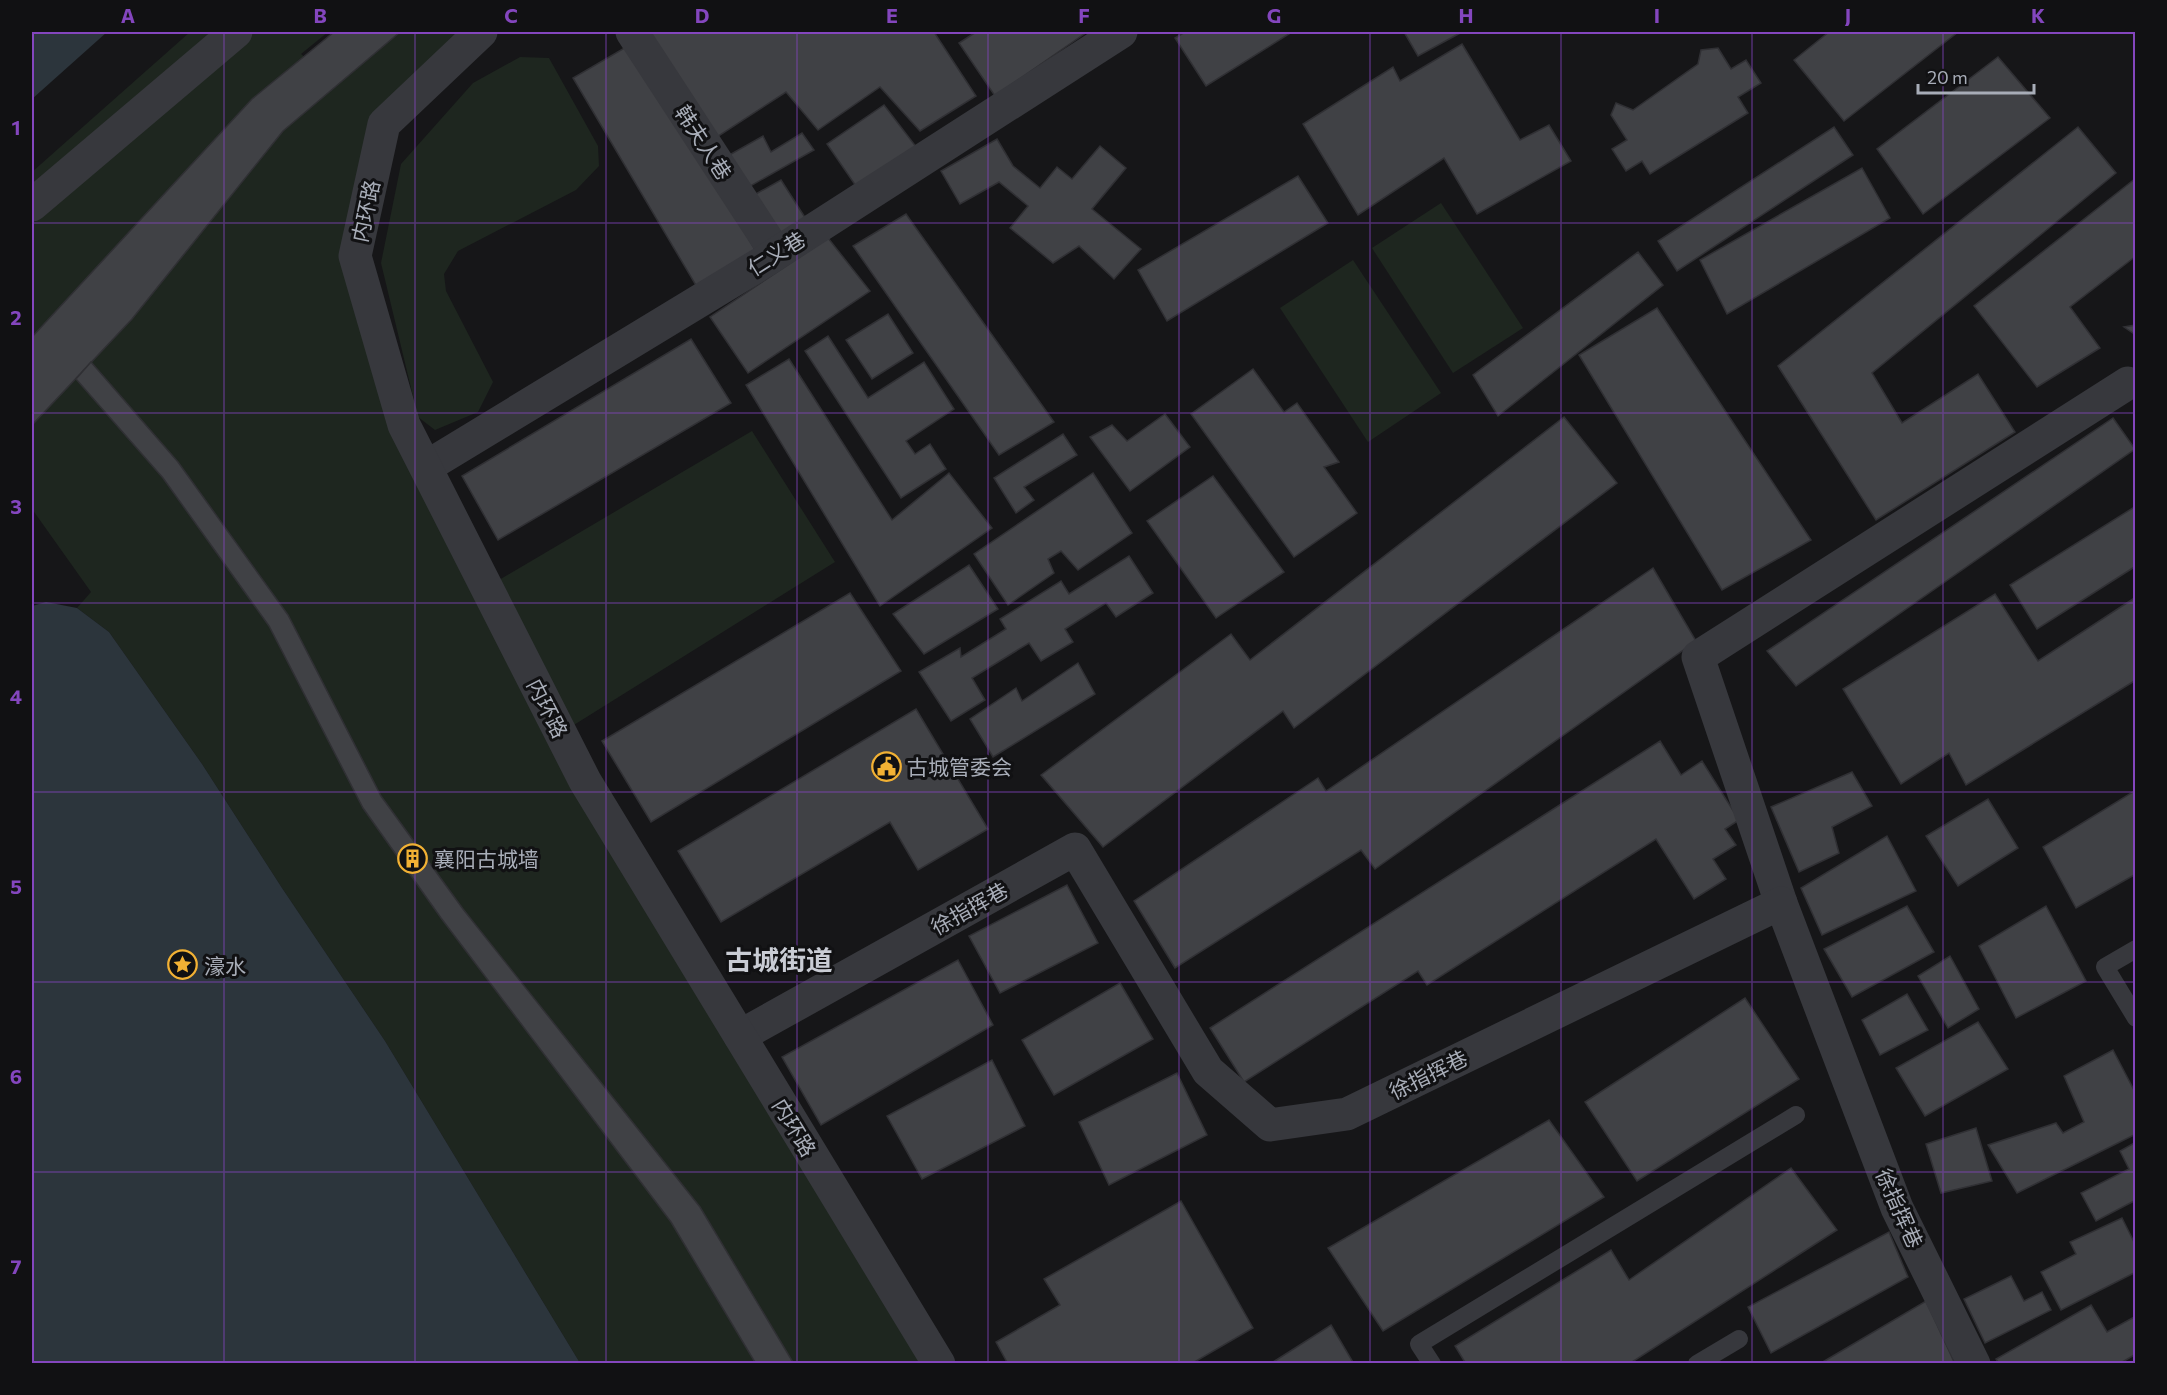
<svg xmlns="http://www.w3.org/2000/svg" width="2167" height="1395" font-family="Commissioner,'Noto Sans SC',sans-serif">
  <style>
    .green { fill: #1e261f }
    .water { fill: #2c353c }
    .building { fill: #404145; stroke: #303034; stroke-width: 1.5 }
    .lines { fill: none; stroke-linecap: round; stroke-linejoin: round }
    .service { stroke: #37383d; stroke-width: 18 }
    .minor { stroke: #37383d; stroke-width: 33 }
    .tertiary { stroke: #37383d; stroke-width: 33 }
    .grid { fill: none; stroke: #8446be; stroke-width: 1.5; stroke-opacity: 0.55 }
    .labels { text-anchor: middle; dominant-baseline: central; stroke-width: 6; stroke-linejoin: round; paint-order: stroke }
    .street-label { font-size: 21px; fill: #a8adb8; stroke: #111113 }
    .poi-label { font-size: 21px; fill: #a8adb8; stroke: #111113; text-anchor: start }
    .district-label { font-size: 27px; font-weight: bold; fill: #c9ccd4; stroke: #111113 }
    .neatline { fill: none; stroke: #8446be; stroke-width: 2 }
    .grid-label { font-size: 20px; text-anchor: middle; font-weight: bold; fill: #8446be }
  </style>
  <rect width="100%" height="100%" fill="#161618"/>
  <g class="green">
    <path d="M190,32H328L301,54L337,84L400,32H481L384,124L355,255L404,425L487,587L752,431L835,562L561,733L939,1363H580L385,1041L282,888L202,764L109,632L77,608L91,592L32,509V172Z"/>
    <path d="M520,57L549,58L598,146L599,166L576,190L458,251L444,274L446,291L493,382L478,412L435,430L418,417L381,263L401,164L473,83Z"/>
    <path d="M1441,203L1523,328L1453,373L1372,248Z"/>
    <path d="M1353,260L1441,393L1368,442L1280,308Z"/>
  </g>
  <g class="water">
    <path d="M32,32H107L32,99Z"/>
    <path d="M46,602L77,608L109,632L202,764L282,888L385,1041L580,1363H32V606Z"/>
  </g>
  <g class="building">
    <path d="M334,32H400L283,131L132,319L32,425V337L252,99Z"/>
    <path d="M647,32H934L976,96L920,131L880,87L818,130L786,92L717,137Z"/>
    <path d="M976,32H1087L995,96L959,43Z"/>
    <path d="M1185,32H1292L1206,86L1175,38Z"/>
    <path d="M1404,32H1462L1418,56Z"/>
    <path d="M1829,32H1958L1844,121L1794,60Z"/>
    <path d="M633,43L757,253L697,287L573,78Z"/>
    <path d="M1462,44L1520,140L1549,125L1571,161L1477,214L1444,158L1358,215L1303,124L1393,67L1400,81Z"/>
    <path d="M1718,48L1731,69L1746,60L1761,83L1738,97L1748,113L1650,174L1642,161L1626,171L1612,149L1627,140L1611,115L1616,103L1633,110L1698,64L1701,50Z"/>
    <path d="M1998,57L2050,118L1923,214L1877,149Z"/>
    <path d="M884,105L917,148L858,189L827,144Z"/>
    <path d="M1834,127L1853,155L1677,271L1658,241Z"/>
    <path d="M2078,127L2116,173L1872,373L1902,423L1978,374L2015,432L1876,520L1778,366Z"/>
    <path d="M802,133L814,150L745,189L724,158L763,136L771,152Z"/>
    <path d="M997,139L1013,166L1040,188L1057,167L1072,179L1100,146L1126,168L1092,209L1141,249L1114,279L1079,246L1053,263L1010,228L1028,206L999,182L960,204L941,171Z"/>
    <path d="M1862,168L1890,218L1727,314L1700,260Z"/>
    <path d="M1298,176L1328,223L1167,321L1138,270Z"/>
    <path d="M2136,178V256L2070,307L2100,348L2037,387L1974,306Z"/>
    <path d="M781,180L806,219L781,233L754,195Z"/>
    <path d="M906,214L1054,422L999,455L853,246Z"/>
    <path d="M828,238L870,291L748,373L710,317Z"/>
    <path d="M1638,252L1663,285L1498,416L1473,375Z"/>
    <path d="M1657,308L1811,540L1722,590L1579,355Z"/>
    <path d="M888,314L913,353L872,379L846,340Z"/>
    <path d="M2136,325V335L2124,327Z"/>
    <path d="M828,336L868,398L924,362L954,409L906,441L915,454L930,444L946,469L901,498L805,351Z"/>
    <path d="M691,339L731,403L498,540L462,476Z"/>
    <path d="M789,359L892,520L949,473L992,528L880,606L746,385Z"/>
    <path d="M91,362L178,462L288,615L381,796L463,909L700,1207L794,1364H756L671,1222L441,918L363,808L269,626L163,478L76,379Z"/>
    <path d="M1253,369L1284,412L1297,403L1339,462L1324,467L1357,513L1294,557L1191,414Z"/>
    <path d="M1165,414L1190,447L1130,491L1090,437L1112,425L1127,441Z"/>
    <path d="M1564,417L1617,483L1294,728L1283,711L1103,847L1041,775L1231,634L1250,660Z"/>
    <path d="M2113,418L2135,449L1796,686L1767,651Z"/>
    <path d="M1063,434L1077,455L1024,487L1034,500L1016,513L994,478Z"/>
    <path d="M1093,473L1132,533L1078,570L1061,551L1048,559L1054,573L1008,605L974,554Z"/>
    <path d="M1213,476L1284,572L1216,618L1147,521Z"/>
    <path d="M2136,506V566L2037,629L2010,585Z"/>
    <path d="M1129,556L1153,593L1116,617L1106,603L1065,629L1073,642L1041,661L1029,643L972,678L985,700L951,721L919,672L960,648L961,657L1006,629L1000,619L1061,581L1069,594Z"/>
    <path d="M969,565L998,609L924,654L893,614Z"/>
    <path d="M1653,568L1696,641L1375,869L1361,850L1175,968L1134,901L1318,778L1326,791Z"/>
    <path d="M850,593L901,671L651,822L602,741Z"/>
    <path d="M1995,594L2038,661L2136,597V680L1966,785L1949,753L1901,784L1843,689Z"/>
    <path d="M1078,663L1095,694L993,757L970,719L1016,688L1022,701Z"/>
    <path d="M916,709L988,829L918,870L890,822L721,922L678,851Z"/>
    <path d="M1660,741L1681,775L1702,761L1739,820L1725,829L1736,845L1713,859L1726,879L1694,899L1656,839L1427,985L1418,971L1244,1082L1210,1028Z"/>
    <path d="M1852,772L1872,806L1832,827L1839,853L1799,872L1771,807Z"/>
    <path d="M2136,790V874L2076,908L2043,847Z"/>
    <path d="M1988,799L2018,848L1958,886L1926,836Z"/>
    <path d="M1887,836L1916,891L1822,935L1801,888Z"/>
    <path d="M1067,885L1098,943L1000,993L969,936Z"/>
    <path d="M1907,906L1934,952L1852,997L1824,949Z"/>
    <path d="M2046,906L2086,981L2016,1018L1979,946Z"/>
    <path d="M1950,956L1979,1009L1948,1028L1918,976Z"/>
    <path d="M958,960L993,1025L821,1125L782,1057Z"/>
    <path d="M1120,983L1153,1039L1054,1095L1022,1040Z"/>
    <path d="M1907,994L1928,1030L1880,1055L1862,1020Z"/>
    <path d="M1745,998L1799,1079L1637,1181L1585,1102Z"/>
    <path d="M1978,1022L2008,1069L1925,1116L1896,1068Z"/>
    <path d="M2113,1050L2136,1094V1134L2017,1193L1988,1145L2056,1123L2063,1133L2084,1122L2064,1076Z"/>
    <path d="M992,1060L1025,1126L922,1179L887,1116Z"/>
    <path d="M1177,1073L1207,1135L1109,1185L1079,1122Z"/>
    <path d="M1549,1120L1604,1197L1383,1331L1328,1248Z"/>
    <path d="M1976,1128L1992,1181L1941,1193L1926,1144Z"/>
    <path d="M2136,1142V1200L2096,1221L2081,1193L2129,1169L2120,1151Z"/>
    <path d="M1791,1168L1837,1230L1629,1364H1466L1455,1346L1611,1250L1629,1280Z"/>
    <path d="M1181,1201L1253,1328L1191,1364H1008L996,1342L1060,1305L1044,1279Z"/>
    <path d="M2122,1218L2136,1246V1272L2061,1310L2041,1272L2076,1254L2070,1242Z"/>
    <path d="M1889,1232L1908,1277L1771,1353L1748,1307Z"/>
    <path d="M2011,1276L2024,1301L2042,1292L2051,1310L1985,1343L1964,1299Z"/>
    <path d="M1926,1301L1955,1364H1821V1363Z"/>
    <path d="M2091,1305L2107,1332L2136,1316V1354L2119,1364H1999L1996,1359Z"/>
    <path d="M1331,1325L1354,1364H1270Z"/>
  </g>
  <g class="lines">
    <g class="service">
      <path d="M2136,949L2105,967L2136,1018"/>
      <path d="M1432,1364L1419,1344L1796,1115"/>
      <path d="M1697,1364L1739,1339"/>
    </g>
    <g class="minor">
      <path d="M632,32L776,253"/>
      <path d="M426,467L765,261L1121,32"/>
      <path d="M1781,903L1698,657L2128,383"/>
      <path d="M740,1036L1075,849L1208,1071L1270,1125L1347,1114L1781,903L1897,1208L1974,1364"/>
    </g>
    <g class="tertiary">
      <path d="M481,32L384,124L355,256L404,425L585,781L939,1364"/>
      <path d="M32,205L236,32"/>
    </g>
  </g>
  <path class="grid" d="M224,32V1364M415,32V1364M606,32V1364M797,32V1364M988,32V1364M1179,32V1364M1370,32V1364M1561,32V1364M1752,32V1364M1943,32V1364M32,223H2136M32,413H2136M32,603H2136M32,792H2136M32,982H2136M32,1172H2136"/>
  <defs>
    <symbol id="civic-ring" viewBox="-11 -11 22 22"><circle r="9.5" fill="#111113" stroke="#f2b134" stroke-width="1.5"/><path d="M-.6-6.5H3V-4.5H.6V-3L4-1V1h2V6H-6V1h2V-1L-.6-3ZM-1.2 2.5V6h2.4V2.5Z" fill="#f2b134"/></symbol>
    <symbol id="building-ring" viewBox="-11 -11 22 22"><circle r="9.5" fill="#111113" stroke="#f2b134" stroke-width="1.5"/><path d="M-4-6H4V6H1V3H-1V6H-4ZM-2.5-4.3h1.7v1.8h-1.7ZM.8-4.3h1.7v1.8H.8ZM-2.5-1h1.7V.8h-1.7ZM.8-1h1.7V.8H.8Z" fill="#f2b134"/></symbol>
    <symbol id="sight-ring" viewBox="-11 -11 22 22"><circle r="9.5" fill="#111113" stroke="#f2b134" stroke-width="1.5"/><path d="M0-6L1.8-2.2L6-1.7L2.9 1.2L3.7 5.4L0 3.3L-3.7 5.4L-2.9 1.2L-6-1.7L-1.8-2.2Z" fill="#f2b134"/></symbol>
  </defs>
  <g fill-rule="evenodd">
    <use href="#civic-ring" x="870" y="750" width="33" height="33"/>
    <use href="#building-ring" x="396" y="842" width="33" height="33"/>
    <use href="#sight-ring" x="166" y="948" width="33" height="33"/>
  </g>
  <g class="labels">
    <g class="street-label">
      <text transform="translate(704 142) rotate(57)">韩夫人巷</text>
      <text transform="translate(365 211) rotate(-78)">内环路</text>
      <text transform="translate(776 253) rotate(-32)">仁义巷</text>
      <text transform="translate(548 708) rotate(63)">内环路</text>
      <text transform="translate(969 908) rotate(-29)">徐指挥巷</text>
      <text transform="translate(1428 1074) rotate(-26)">徐指挥巷</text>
      <text transform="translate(795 1127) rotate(59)">内环路</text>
      <text transform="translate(1900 1208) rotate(66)">徐指挥巷</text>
    </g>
    <g class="poi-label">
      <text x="907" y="766">古城管委会</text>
      <text x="434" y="858">襄阳古城墙</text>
      <text x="204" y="965">濠水</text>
    </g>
    <g class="district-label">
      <text x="779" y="959">古城街道</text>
    </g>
  </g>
  <rect width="2167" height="1395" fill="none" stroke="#111113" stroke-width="66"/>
  <path d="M1918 84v9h116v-9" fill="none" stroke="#a8adb8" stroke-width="3"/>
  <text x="1927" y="84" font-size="18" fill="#a8adb8" stroke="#111113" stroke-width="4.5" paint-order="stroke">20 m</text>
  <rect x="33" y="33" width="2101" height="1329" class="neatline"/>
  <g class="grid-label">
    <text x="128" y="23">A</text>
    <text x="320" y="23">B</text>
    <text x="511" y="23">C</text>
    <text x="702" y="23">D</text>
    <text x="892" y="23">E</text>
    <text x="1084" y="23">F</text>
    <text x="1274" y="23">G</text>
    <text x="1466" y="23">H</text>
    <text x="1657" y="23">I</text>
    <text x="1848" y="23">J</text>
    <text x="2038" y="23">K</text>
    <text x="16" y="135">1</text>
    <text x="16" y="325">2</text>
    <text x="16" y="514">3</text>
    <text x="16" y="704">4</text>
    <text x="16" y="894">5</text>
    <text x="16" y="1084">6</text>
    <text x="16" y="1274">7</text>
  </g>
</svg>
